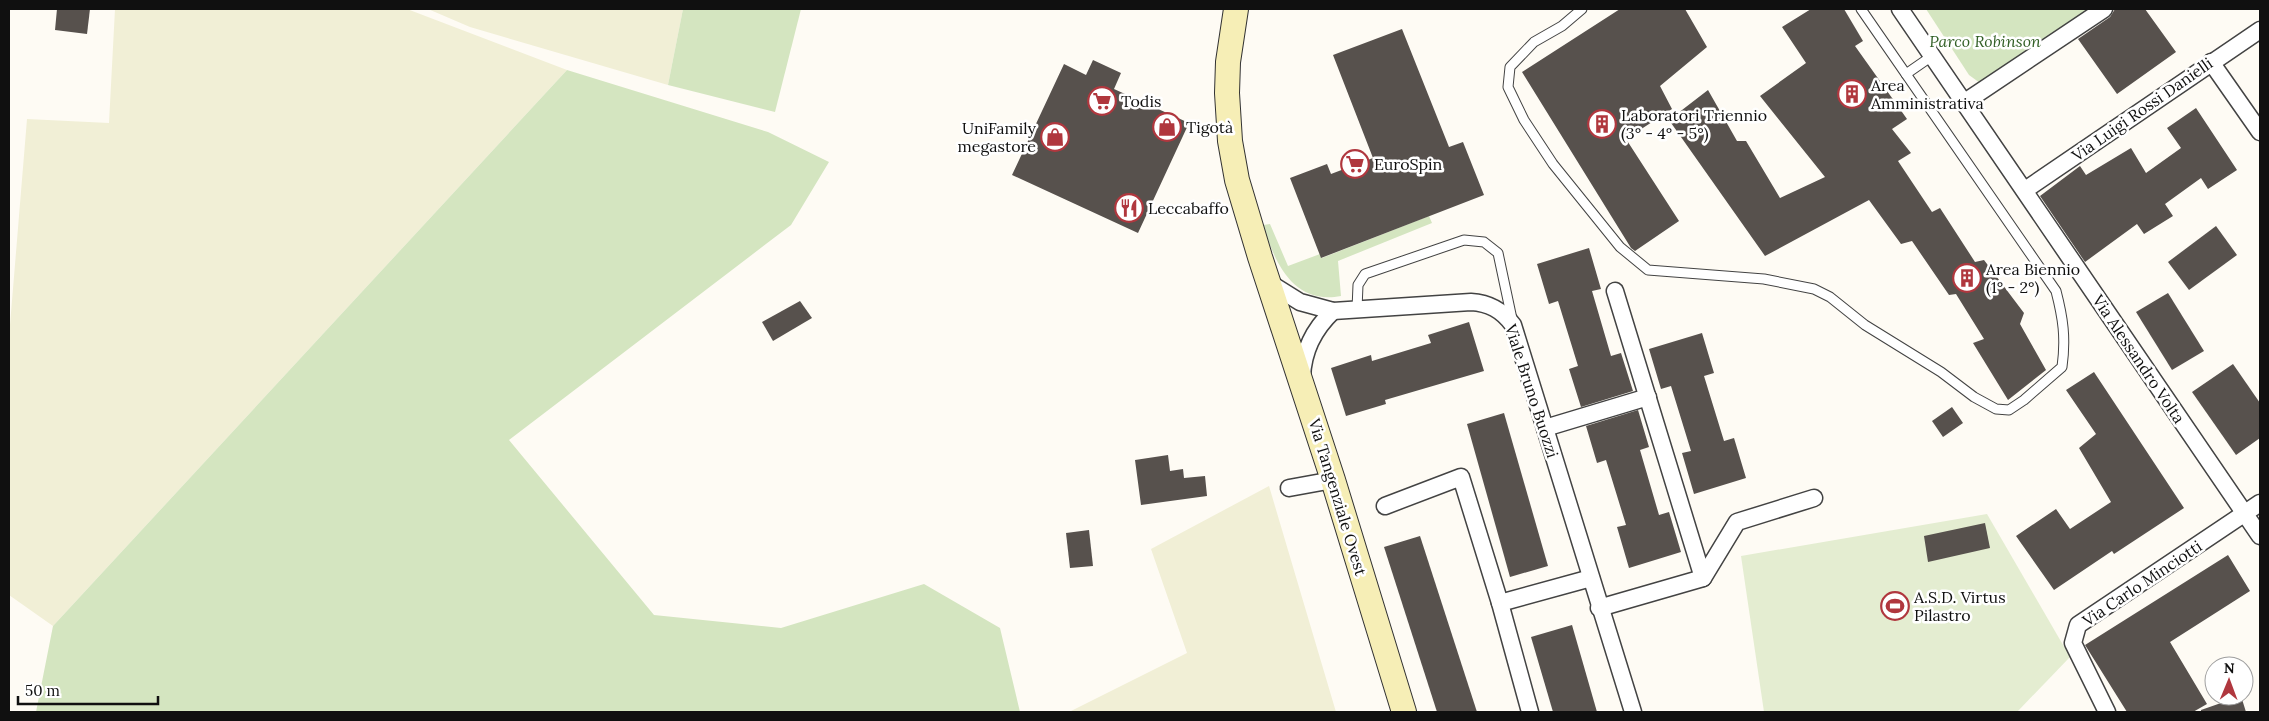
<svg xmlns="http://www.w3.org/2000/svg" width="2269" height="721" font-family="Lora,serif">
  <style>
    .farmland { fill: #f1efd6 }
    .green { fill: #d4e5c0 }
    .pitch { fill: #e4edd1 }
    .building { fill: #57514d }
    .lines { fill: none; stroke-linecap: round; stroke-linejoin: round }
    .service-casing { stroke: #434343; stroke-width: 11 }
    .minor-casing { stroke: #434343; stroke-width: 19 }
    .secondary-casing { stroke: #323232; stroke-width: 26 }
    .service { stroke: #fff; stroke-width: 9 }
    .minor { stroke: #fff; stroke-width: 16 }
    .secondary { stroke: #f6eeb6; stroke-width: 24 }
    .labels { text-anchor: middle; dominant-baseline: central; stroke-width: 5; stroke-linejoin: round; paint-order: stroke }
    .park-label { font-size: 16px; font-style: italic; fill: #336027; stroke: #fff }
    .poi-label { font-size: 16px; fill: #101010; stroke: #fff; text-anchor: start }
    .street-label { font-size: 16px; fill: #101010; stroke: #fff }
  </style>
  <rect width="100%" height="100%" fill="#fefbf4"/>
  <g class="farmland">
    <path d="M115,9H407L567,70L53,626L9,595V337L27,119L109,123Z"/>
    <path d="M428,9H683L668,85L470,27Z"/>
    <path d="M1269,486L1336,712H1069L1187,653L1151,549Z"/>
  </g>
  <g class="green">
    <path d="M683,9H801L775,112L668,85Z"/>
    <path d="M1926,9H2092L1980,83L1969,75Z"/>
    <path d="M567,70L768,132L829,162L791,225L509,440L654,615L781,628L924,584L1000,628L1020,712H36L53,626Z"/>
    <path d="M1429,216L1432,223L1338,261L1341,296C1293,305 1275,263 1263,225L1270,224L1288,266L1320,254L1322,258Z"/>
  </g>
  <path class="pitch" d="M1987,514L2070,657L2017,712H1764L1741,556Z"/>
  <g class="building">
    <path d="M57,9H90L87,34L55,30Z"/>
    <path d="M1620,9H1685L1707,47L1660,86L1672,109L1626,139L1679,221L1635,251L1631,248L1522,72Z"/>
    <path d="M1811,9H1844L1863,41L1855,46L1907,119L1892,129L1911,153L1898,161L1932,212L1940,208L1975,262L1984,260L2024,313L2020,324L2046,370L2008,400L1973,343L1984,339L1956,294L1949,295L1912,241L1901,244L1869,200L1765,256L1669,120L1708,90L1737,141H1746L1780,198L1825,177L1760,96L1806,63L1782,27Z"/>
    <path d="M2115,9H2145L2176,52L2117,94L2078,39L2110,17Z"/>
    <path d="M1402,29L1449,147L1463,142L1484,195L1321,258L1290,178L1327,164L1331,174L1373,158L1333,55Z"/>
    <path d="M1093,60L1121,73L1114,89L1189,123L1138,233L1012,175L1064,64L1086,75Z"/>
    <path d="M2196,108L2237,170L2208,189L2201,178L2165,204L2173,216L2144,234L2137,224L2085,262L2040,196L2080,166L2086,175L2131,148L2146,173L2181,148L2167,128Z"/>
    <path d="M2216,226L2237,255L2189,290L2168,262Z"/>
    <path d="M1589,248L1601,289L1592,291L1611,356L1621,353L1633,391L1581,407L1569,369L1578,366L1558,301L1549,304L1537,264Z"/>
    <path d="M2168,293L2204,351L2172,370L2136,312Z"/>
    <path d="M800,301L812,318L773,341L762,322Z"/>
    <path d="M1469,322L1484,371L1385,400L1386,404L1346,416L1331,368L1371,355L1372,361L1431,343L1428,335Z"/>
    <path d="M1702,333L1714,373L1704,376L1724,441L1734,438L1746,478L1694,494L1682,453L1691,451L1671,386L1661,389L1649,349Z"/>
    <path d="M2233,364L2260,403V438L2236,455L2192,392Z"/>
    <path d="M2094,372L2184,508L2114,554L2112,551L2054,590L2016,536L2056,509L2070,529L2111,502L2079,448L2096,434L2066,390Z"/>
    <path d="M1952,407L1963,423L1943,437L1932,421Z"/>
    <path d="M1638,410L1649,447L1640,450L1659,515L1669,512L1681,552L1629,568L1617,527L1626,525L1606,460L1597,463L1586,426Z"/>
    <path d="M1504,413L1548,566L1510,577L1467,424Z"/>
    <path d="M1168,455L1170,471L1183,469L1184,478L1205,476L1207,496L1141,505L1135,460Z"/>
    <path d="M1985,523L1990,548L1928,562L1924,536Z"/>
    <path d="M1089,530L1093,566L1070,568L1066,533Z"/>
    <path d="M1420,536L1477,712H1437L1384,547Z"/>
    <path d="M2228,555L2250,591L2170,642L2207,704L2193,712H2127L2085,645Z"/>
    <path d="M1572,625L1597,712H1553L1531,637Z"/>
    <path d="M2241,696L2246,712H2201V710Z"/>
  </g>
  <g class="lines">
    <defs>
      <g id="service">
        <path d="M1582,9L1562,26L1534,42L1510,67L1508,87L1524,120L1553,164L1620,247L1648,270L1764,279L1814,289L1830,297L1865,325L1941,372L1974,397L1996,409L2009,410L2024,400L2062,367C2066,338 2063,318 2056,291L1861,9"/>
        <path d="M1906,74L1932,56"/>
        <path d="M1357,309L1358,285L1365,274L1464,240L1484,242L1498,253L1512,319"/>
      </g>
      <g id="minor">
        <path d="M1900,9L2260,536"/>
        <path d="M2211,62L2260,132"/>
        <path d="M1965,102L2104,9"/>
        <path d="M2025,190L2260,30"/>
        <path d="M1268,282L1300,302L1333,311L1471,302C1489,303 1502,310 1513,325L1633,712"/>
        <path d="M1615,291L1703,578"/>
        <path d="M1302,377C1303,350 1314,329 1333,311"/>
        <path d="M1545,428L1648,397"/>
        <path d="M1289,488L1333,480"/>
        <path d="M1385,506L1461,477L1500,603L1530,712"/>
        <path d="M1500,603L1591,578"/>
        <path d="M1599,608L1703,578L1737,522L1814,498"/>
        <path d="M2107,712L2073,643L2078,625L2260,503"/>
      </g>
      <path id="secondary" d="M1236,9L1228,62L1227,93L1230,141L1237,180L1260,257L1333,480L1404,712"/>
    </defs>
    <use href="#service" class="service-casing"/>
    <use href="#minor" class="minor-casing"/>
    <use href="#secondary" class="secondary-casing"/>
    <use href="#service" class="service"/>
    <use href="#minor" class="minor"/>
    <use href="#secondary" class="secondary"/>
  </g>
  <defs>
    <symbol id="building-ring" viewBox="-11 -11 22 22"><circle r="9.5" fill="#fff" stroke="#b0373e" stroke-width="1.5"/><path d="M-4-6H4V6H1V3H-1V6H-4ZM-2.5-4.3h1.7v1.8h-1.7ZM.8-4.3h1.7v1.8H.8ZM-2.5-1h1.7V.8h-1.7ZM.8-1h1.7V.8H.8Z" fill="#b0373e"/></symbol>
    <symbol id="supermarket-ring" viewBox="-11 -11 22 22"><circle r="9.5" fill="#fff" stroke="#b0373e" stroke-width="1.5"/><path d="M-6-5.5h2.5l.6 2H6L4.5 2H-2.5L-4.4-4H-6ZM-1.5 3.2a1.3 1.3 0 1 0 .1 0ZM3 3.2a1.3 1.3 0 1 0 .1 0Z" fill="#b0373e"/></symbol>
    <symbol id="shop-ring" viewBox="-11 -11 22 22"><circle r="9.5" fill="#fff" stroke="#b0373e" stroke-width="1.5"/><path d="M-5-2.5h2.3a2.7 3.5 0 0 1 5.4 0H5L5.5 6h-11ZM-1.5-2.5h3a1.5 2.3 0 0 0-3 0Z" fill="#b0373e"/></symbol>
    <symbol id="restaurant-ring" viewBox="-11 -11 22 22"><circle r="9.5" fill="#fff" stroke="#b0373e" stroke-width="1.5"/><path d="M-5-6h1v4h1v-4h1v4h1v-4h1v5L-1.5 .5V6h-2V.5L-5-1ZM5-6V6H3V1.5H1.5Q1.5-4 5-6Z" fill="#b0373e"/></symbol>
    <symbol id="stadium-ring" viewBox="-11 -11 22 22"><circle r="9.5" fill="#fff" stroke="#b0373e" stroke-width="1.5"/><path d="M0-5a6.5 5 0 1 0 0 10a6.5 5 0 1 0 0-10ZM-3.5-1.8h7v3.6h-7Z" fill="#b0373e"/></symbol>
  </defs>
  <g fill-rule="evenodd">
    <use href="#building-ring" x="1836" y="78" width="32" height="32"/>
    <use href="#supermarket-ring" x="1086" y="85" width="32" height="32"/>
    <use href="#building-ring" x="1586" y="108" width="32" height="32"/>
    <use href="#shop-ring" x="1151" y="111" width="32" height="32"/>
    <use href="#shop-ring" x="1039" y="121" width="32" height="32"/>
    <use href="#supermarket-ring" x="1339" y="148" width="32" height="32"/>
    <use href="#restaurant-ring" x="1113" y="192" width="32" height="32"/>
    <use href="#building-ring" x="1951" y="262" width="32" height="32"/>
    <use href="#stadium-ring" x="1879" y="590" width="32" height="32"/>
  </g>
  <g class="labels">
    <g class="park-label">
      <text x="1985" y="41">Parco Robinson</text>
    </g>
    <g class="poi-label">
      <text x="1871" y="85">Area<tspan x="1871" dy="18">Amministrativa</tspan></text>
      <text x="1121" y="101">Todis</text>
      <text x="1621" y="115">Laboratori Triennio<tspan x="1621" dy="18">(3° - 4° - 5°)</tspan></text>
      <text x="1186" y="127">Tigotà</text>
      <text x="1036" y="128" text-anchor="end">UniFamily<tspan x="1036" dy="18">megastore</tspan></text>
      <text x="1374" y="164">EuroSpin</text>
      <text x="1148" y="208">Leccabaffo</text>
      <text x="1986" y="269">Area Biennio<tspan x="1986" dy="18">(1° - 2°)</tspan></text>
      <text x="1914" y="597">A.S.D. Virtus<tspan x="1914" dy="18">Pilastro</tspan></text>
    </g>
    <g class="street-label">
      <text transform="translate(2142 109) rotate(-35)">Via Luigi Rossi Danielli</text>
      <text transform="translate(2139 359) rotate(56)">Via Alessandro Volta</text>
      <text transform="translate(1532 391) rotate(72)">Viale Bruno Buozzi</text>
      <text transform="translate(1338 497) rotate(73)">Via Tangenziale Ovest</text>
      <text transform="translate(2142 583) rotate(-34)">Via Carlo Minciotti</text>
    </g>
  </g>
  <rect width="2269" height="721" fill="none" stroke="#101010" stroke-width="20"/>
  <g transform="translate(2229 681) rotate(1)"><circle r="24" fill="#ffffff" stroke="#9f9f9f"/>
  <path d="M0-4L9 19L0 12L-9 19Z" fill="#b0373e"/>
  <text y="-8" font-size="14" font-weight="bold" text-anchor="middle" fill="#101010">N</text>
  </g>
  <path d="M18 696v8h140v-8" fill="none" stroke="#101010" stroke-width="2.5"/>
  <text x="25" y="696" font-size="15" fill="#101010" stroke="#ffffff" stroke-width="4" paint-order="stroke">50 m</text>
</svg>
